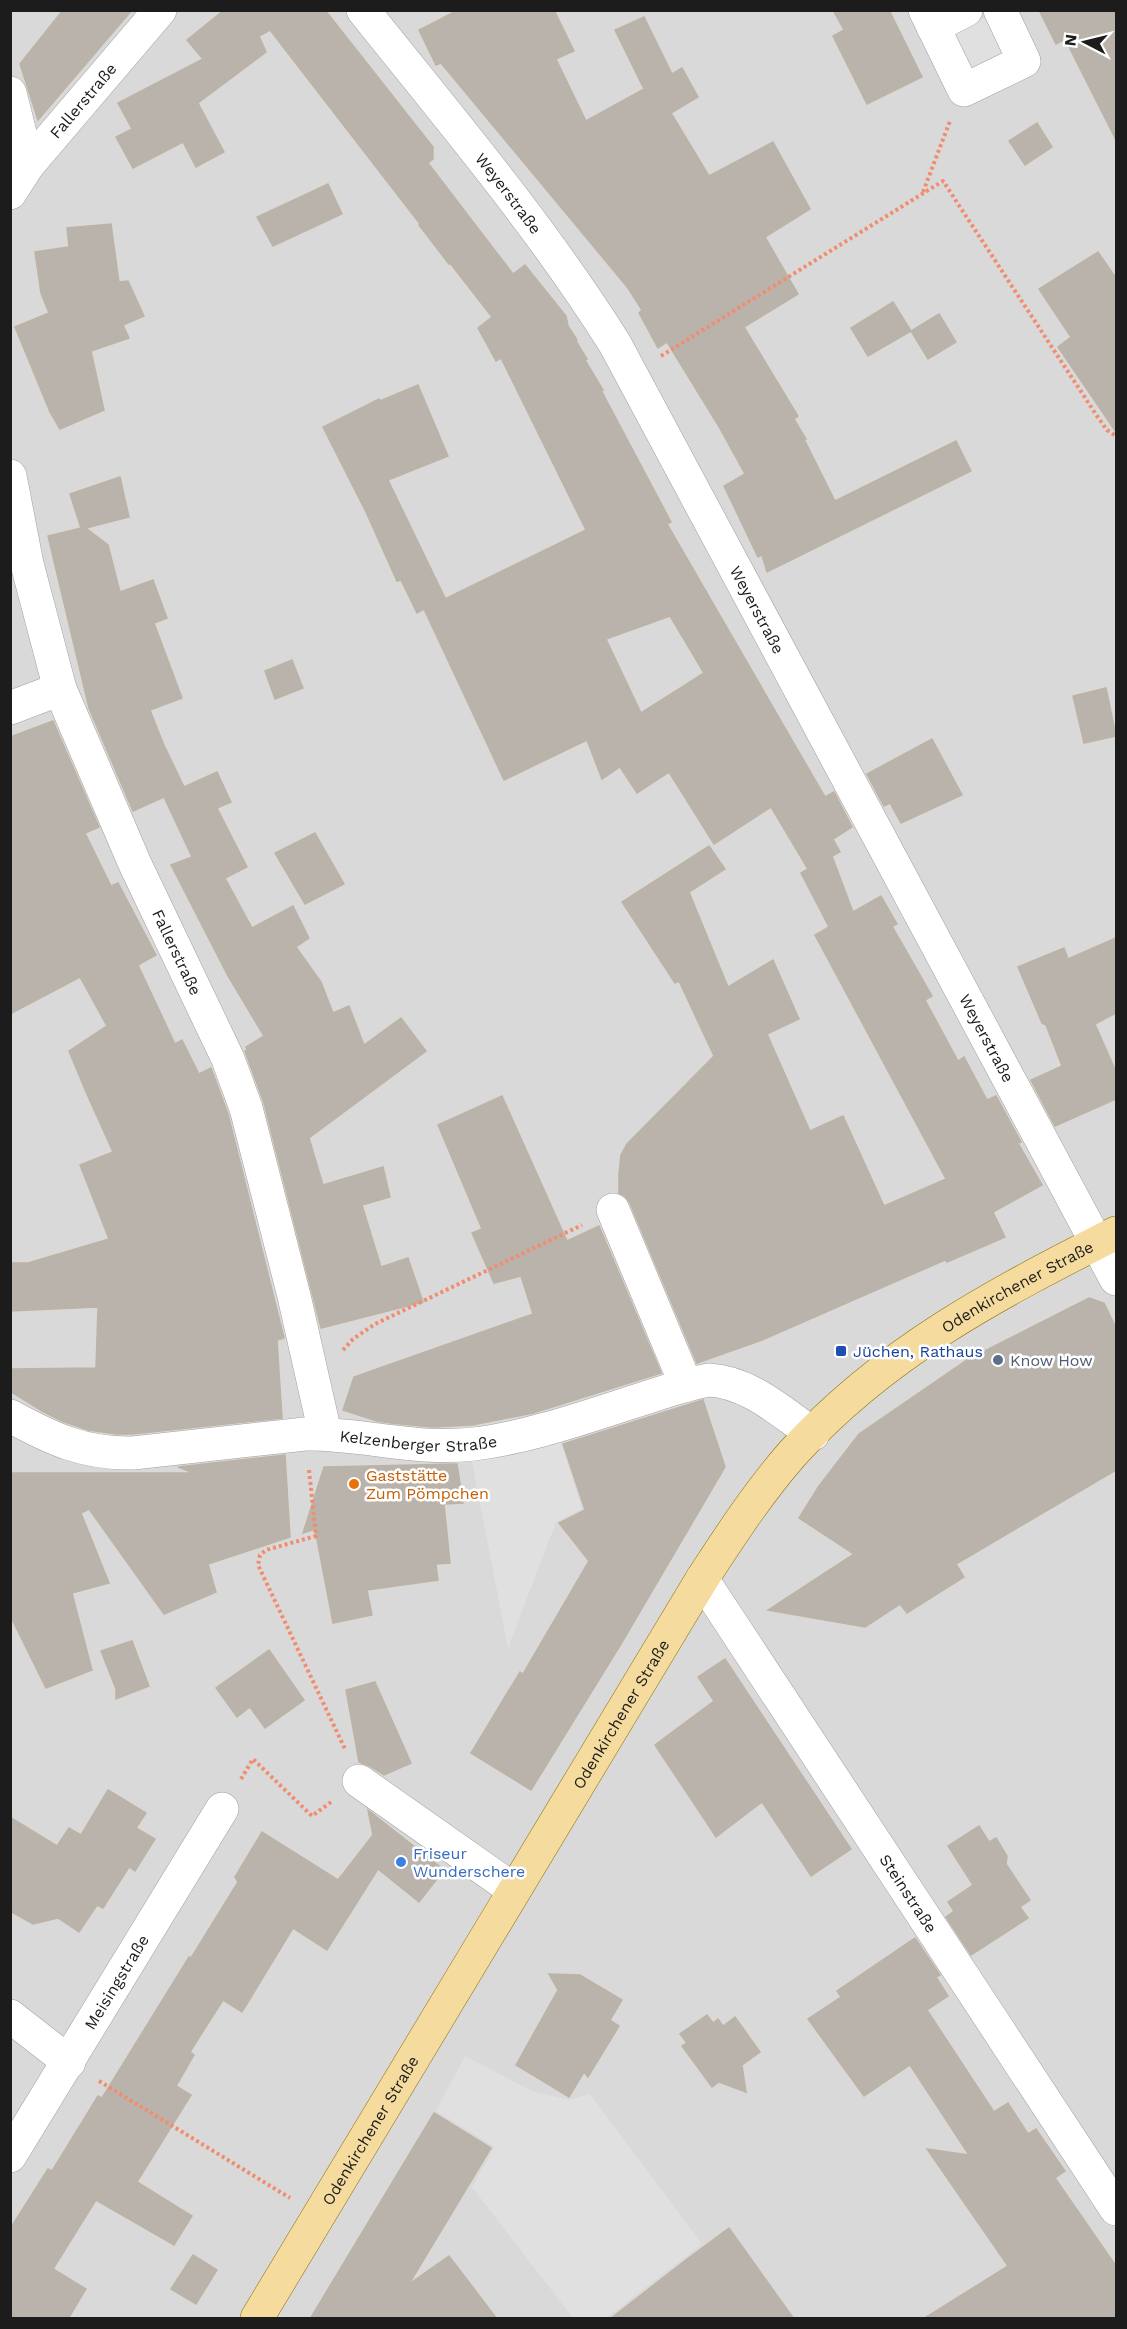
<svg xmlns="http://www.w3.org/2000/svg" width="1127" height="2329" font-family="'Work Sans',sans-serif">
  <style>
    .residential { fill: #dad9d9 }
    .parking { fill: #e0e0e0 }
    .building { fill: #b9b3ac; stroke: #bdb3a5; stroke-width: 1.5; fill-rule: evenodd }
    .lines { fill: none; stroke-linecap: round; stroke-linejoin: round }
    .minor-casing { stroke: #a0a0a0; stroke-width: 34 }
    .major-casing { stroke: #8a7109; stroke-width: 34 }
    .path { stroke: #f18d6e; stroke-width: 4; stroke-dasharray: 3 3; stroke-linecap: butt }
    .minor { stroke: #fff; stroke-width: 33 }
    .major { stroke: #f6db9e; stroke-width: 33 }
    .transit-dot { fill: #1a4fb4; stroke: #fff; stroke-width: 2 }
    .service-dot { fill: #5c6f8a; stroke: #fff; stroke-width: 2 }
    .food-dot { fill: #e8710a; stroke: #fff; stroke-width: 2 }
    .shop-dot { fill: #3f7fe0; stroke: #fff; stroke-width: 2 }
    .labels { text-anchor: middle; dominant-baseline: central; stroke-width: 5; stroke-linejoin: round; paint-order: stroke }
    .street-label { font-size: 16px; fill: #1c1c1c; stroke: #fff }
    .transit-label { font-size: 16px; fill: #164399; stroke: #fff; text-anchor: start }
    .service-label { font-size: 16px; fill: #4e5e75; stroke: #fff; text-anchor: start }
    .food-label { font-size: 16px; fill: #c56008; stroke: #fff; text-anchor: start }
    .shop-label { font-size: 16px; fill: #366cbe; stroke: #fff; text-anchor: start }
  </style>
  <rect width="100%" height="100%" fill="#eceae2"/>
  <rect class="residential" x="11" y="11" width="1105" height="2307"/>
  <g class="parking">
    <path d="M990,15L1008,52L972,69L954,32Z"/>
    <path d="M560,1440L582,1509L556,1522L508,1648L471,1457Z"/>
    <path d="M465,2056L532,2091L569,2100L590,2094L702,2244L606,2318H573L472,2187L495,2147L436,2111Z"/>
  </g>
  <g class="building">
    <path d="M63,10H132L38,120L20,64Z"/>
    <path d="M224,10H325L433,147V159L428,163L513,274L525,265L566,316L568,326L577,340L576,341L587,359L585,360L603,390H601L671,522L667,524L825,797L834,792L852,827L833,839L840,852L832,856L853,912L881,896L897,924L892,926L932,996L925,1000L958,1061L964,1057L987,1100L996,1096L1021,1142L1018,1143L1042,1185L993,1212L1005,1237L947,1262L945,1260L762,1340L697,1363L630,1203L625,1196L619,1193V1174L621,1155L627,1144L714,1056L679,981L675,983L622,902L709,846L725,869L689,892L728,987L773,960L799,1019L767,1034L810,1131L843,1116L884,1206L946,1179L815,935L829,927L801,873L808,869L771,807L714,844L669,772L637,793L620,767L602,779L587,740L504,780L424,609L586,530L501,358L496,361L478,328L492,317L450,263L449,264L419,225L420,224L270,30L259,36L266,52L198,103L224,152L196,167L183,142L133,168L116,137L132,129L118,103L203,59L187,40ZM670,616L704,673L641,713L606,639Z"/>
    <path d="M458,10H554L574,51L556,59L586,121L644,89L615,30L644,17L672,74L682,68L698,97L671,113L709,176L773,142L810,209L765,237L798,294L744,327L798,416L794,419L806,439H804L835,501L956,441L971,471L767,572L762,555L758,557L724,486L745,474L718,425L667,342L658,348L639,313L642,310L628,288L441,63L436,65L419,30Z"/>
    <path d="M833,10H889L922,77L867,104L833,36L844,30Z"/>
    <path d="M1039,10H1116V140L1065,39L1056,44Z"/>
    <path d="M1037,123L1052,147L1025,165L1009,141Z"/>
    <path d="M328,184L342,214L273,246L257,217Z"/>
    <path d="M111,224L119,282L128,281L144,316L123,325L129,338L91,351L104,410L60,429L50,412L15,327L49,313L41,293L35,252L69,247L67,228Z"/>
    <path d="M1098,252L1116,278V432L1058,347L1071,337L1039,289Z"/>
    <path d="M893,302L911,331L868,356L851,328Z"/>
    <path d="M939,314L956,342L928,359L911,331Z"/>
    <path d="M418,385L448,456L388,480L445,598L417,613L401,580L397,581L366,512L323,427L379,399L380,401Z"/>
    <path d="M120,477L129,517L86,528L108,545L120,592L153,580L167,618L154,623L182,698L150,710L163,743L184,787L217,772L231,802L217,808L247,867L225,878L252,928L293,906L309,938L296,947L321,982L333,1013L349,1006L364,1045L401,1018L426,1051L309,1138L323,1185L383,1167L390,1197L362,1205L381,1267L408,1258L423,1302L321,1328L264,1103L245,1051L247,1050L246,1047L264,1036L228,976L171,865L192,857L164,797L133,811L89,708L48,536L81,528L70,494Z"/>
    <path d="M292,660L303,688L275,699L265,671Z"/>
    <path d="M1106,688L1116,736L1084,743L1073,696Z"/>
    <path d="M53,721L99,827L85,833L111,886L118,883L156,955L138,965L175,1044L182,1040L199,1074L211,1068L228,1114L284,1338L277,1340L282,1418L132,1434H117L88,1430L62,1421L42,1411L10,1391V1369L96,1368L98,1307L10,1311V1263H28L109,1239L80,1165L113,1152L86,1092L69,1051L107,1026L80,977L10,1014V737Z"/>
    <path d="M932,739L962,795L901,823L890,803L884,806L867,774Z"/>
    <path d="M315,833L344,884L305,904L275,853Z"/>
    <path d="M1116,938V1013L1095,1024L1116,1072V1099L1055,1126L1031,1080L1062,1066L1046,1025L1042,1023L1018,967L1064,948L1068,959Z"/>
    <path d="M502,1096L567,1241L599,1226L661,1373L533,1413L472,1425L432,1427L391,1423L377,1421L343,1410L354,1377L533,1314L521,1276L494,1283L472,1233L482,1229L438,1125Z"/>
    <path d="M1089,1298L1104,1303L1116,1328V1470L956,1564L964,1577L907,1613L900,1604L865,1627L768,1610L854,1554L799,1518L819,1486L859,1434L967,1360Z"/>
    <path d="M703,1400L725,1467L621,1644L531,1790L471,1753L520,1672L523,1674L589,1561L559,1523L585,1510L563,1444Z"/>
    <path d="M285,1455L290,1537L208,1564L216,1592L164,1614L89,1509L81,1513L109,1583L72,1593L92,1670L46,1688L10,1615V1473H194L178,1467Z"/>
    <path d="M457,1464L463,1503L444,1504L450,1563L436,1564L438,1580L367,1590L372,1615L333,1623L315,1529L303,1533L324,1467Z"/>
    <path d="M132,1641L149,1686L116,1699V1689L101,1651Z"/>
    <path d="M269,1650L304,1700L265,1728L250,1707L237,1717L216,1688Z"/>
    <path d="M725,1659L851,1849L811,1876L762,1802L716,1837L655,1745L714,1701L698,1677Z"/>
    <path d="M375,1682L411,1763L384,1775L370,1766L359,1762L346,1690Z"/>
    <path d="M108,1790L146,1813L136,1828L155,1839L135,1871L129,1867L103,1908L97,1905L79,1932L58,1918L33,1924L10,1911V1817L57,1846L69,1828L81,1835Z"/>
    <path d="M368,1810L444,1870L419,1902L378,1869L327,1950L293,1928L242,2012L223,2000L190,2052L194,2055L176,2086L191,2095L137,2182L192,2216L174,2245L96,2200L53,2269L86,2289L68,2319H10V2229L48,2169L52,2171L98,2096L102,2098L189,1957L191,1958L238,1882L235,1877L262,1832L338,1880L373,1835Z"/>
    <path d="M979,1826L989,1842L996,1838L1007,1856L1006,1864L1030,1900L1020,1907L1028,1918L971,1955L946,1917L954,1911L948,1902L973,1885L948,1846Z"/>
    <path d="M915,1938L940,1975L936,1977L948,1996L927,2010L994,2112L1008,2103L1028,2134L1036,2129L1065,2171L1055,2178L1116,2266V2319H923L1008,2266L927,2149L969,2155L910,2065L864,2096L808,2019L841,1997L837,1991Z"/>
    <path d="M549,1974L580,1975L622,2000L610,2020L619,2026L588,2077L584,2072L569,2097L516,2065L558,1990Z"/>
    <path d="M707,2015L713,2023L718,2019L723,2026L735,2017L760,2052L742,2065L746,2092L719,2082L712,2087L682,2046L687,2043L680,2034Z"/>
    <path d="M434,2113L491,2148L409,2284L449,2256L497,2319H310Z"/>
    <path d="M729,2228L794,2319H610L687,2259Z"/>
    <path d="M193,2255L217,2270L196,2304L171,2289Z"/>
  </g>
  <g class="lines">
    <defs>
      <g id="minor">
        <path id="s1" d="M363,10C450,119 541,226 615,344L1116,1279"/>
        <path d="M925,10L964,90L1024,61L1000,10"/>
        <path d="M933,27L966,10"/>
        <path d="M10,93L28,165"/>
        <path id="s2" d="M10,193L28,165L160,10"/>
        <path id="s3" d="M10,476L27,564L60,689L135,864L228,1059L246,1108L294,1296L325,1433"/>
        <path d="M10,708L60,689"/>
        <path d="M613,1210L686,1385"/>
        <path id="s4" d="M10,1416C52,1439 84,1454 133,1453L305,1434C361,1433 417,1451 474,1444C531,1437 588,1416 642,1399C664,1392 686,1384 709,1380C749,1382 781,1412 813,1434"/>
        <path id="s5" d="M702,1579L1116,2209"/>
        <path d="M359,1781L514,1890"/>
        <path d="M10,2016L69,2062"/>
        <path id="s6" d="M10,2156L222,1809"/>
      </g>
      <g id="major">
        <path id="s7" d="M257,2318L702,1579C730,1536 758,1493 792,1454C884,1352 996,1294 1116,1233"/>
      </g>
    </defs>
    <use href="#minor" class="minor-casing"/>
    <use href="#major" class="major-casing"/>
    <g class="path">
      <path d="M923,192L950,121"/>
      <path d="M661,356L943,181L1097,416L1107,430L1116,436"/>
      <path d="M343,1350L353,1339L375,1324L582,1225"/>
      <path d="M309,1470L316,1536L266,1550L260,1555L258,1565L345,1749"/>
      <path d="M241,1779L253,1759L312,1816L331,1802"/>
      <path d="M99,2081L290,2198"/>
    </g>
    <use href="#minor" class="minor"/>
    <use href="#major" class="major"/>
  </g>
  <rect class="transit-dot" x="835" y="1345" width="12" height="12" rx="3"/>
  <circle class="service-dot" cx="998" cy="1360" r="6"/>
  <circle class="food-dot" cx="354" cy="1484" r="6"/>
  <circle class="shop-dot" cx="401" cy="1862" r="6"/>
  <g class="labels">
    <g class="street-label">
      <text stroke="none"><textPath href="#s2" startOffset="118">Fallerstraße</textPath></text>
      <text stroke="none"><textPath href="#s1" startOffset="234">Weyerstraße</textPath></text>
      <text stroke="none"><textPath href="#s1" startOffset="720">Weyerstraße</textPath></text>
      <text stroke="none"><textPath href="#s3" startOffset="507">Fallerstraße</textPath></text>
      <text stroke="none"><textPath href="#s1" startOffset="1206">Weyerstraße</textPath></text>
      <text stroke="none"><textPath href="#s7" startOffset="1299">Odenkirchener Straße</textPath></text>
      <text stroke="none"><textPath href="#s4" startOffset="417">Kelzenberger Straße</textPath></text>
      <text stroke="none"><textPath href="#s7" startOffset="705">Odenkirchener Straße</textPath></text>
      <text stroke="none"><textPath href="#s5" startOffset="376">Steinstraße</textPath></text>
      <text stroke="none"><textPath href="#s6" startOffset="204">Meisingstraße</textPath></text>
      <text stroke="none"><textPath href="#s7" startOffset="219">Odenkirchener Straße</textPath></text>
    </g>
    <g class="transit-label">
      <text x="853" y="1351">Jüchen, Rathaus</text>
    </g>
    <g class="service-label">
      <text x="1010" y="1360">Know How</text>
    </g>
    <g class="food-label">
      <text x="366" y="1475">Gaststätte<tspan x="366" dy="18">Zum Pömpchen</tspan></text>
    </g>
    <g class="shop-label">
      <text x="413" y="1853">Friseur<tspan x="413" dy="18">Wunderschere</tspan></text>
    </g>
  </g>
  <rect width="1127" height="2329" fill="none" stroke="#1c1c1c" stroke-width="24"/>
  <g transform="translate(1085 42) rotate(277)" stroke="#ffffff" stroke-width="4.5" paint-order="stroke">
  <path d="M0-4.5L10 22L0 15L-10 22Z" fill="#1c1c1c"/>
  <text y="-9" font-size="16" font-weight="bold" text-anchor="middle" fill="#1c1c1c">N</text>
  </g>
</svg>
